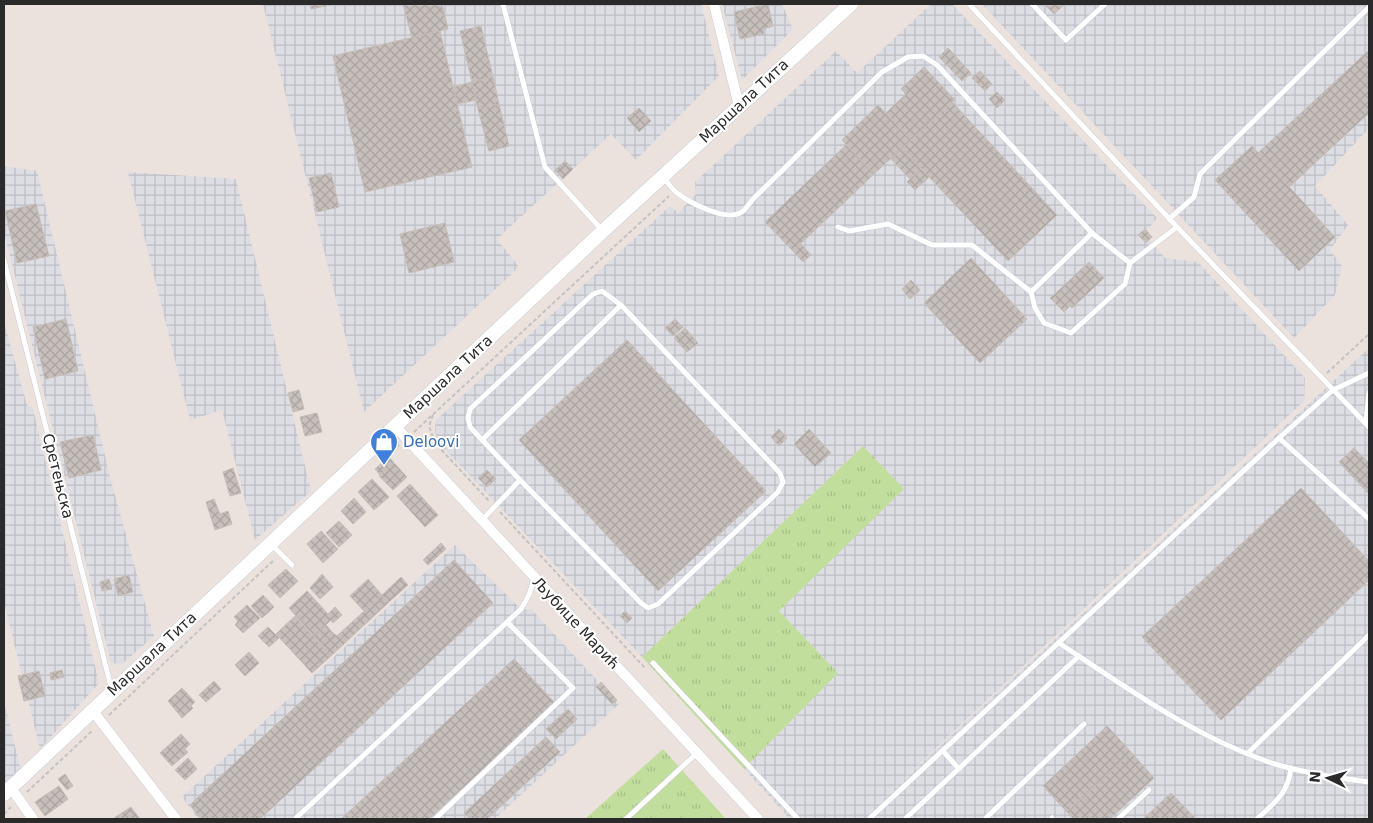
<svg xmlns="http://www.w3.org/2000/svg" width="1373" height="823" font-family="'DejaVu Sans',sans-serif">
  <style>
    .industrial { fill: url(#industrial-grid) }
    .grass { fill: url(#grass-tufts) }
    .building { fill: url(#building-cross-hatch); stroke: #c6bdb7 }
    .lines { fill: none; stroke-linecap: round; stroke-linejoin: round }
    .lane-casing { stroke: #c8ced7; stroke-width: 6 }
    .street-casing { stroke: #c8ced7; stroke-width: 11 }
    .secondary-casing { stroke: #c8ced7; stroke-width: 15 }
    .path { stroke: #c3c3c3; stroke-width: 2; stroke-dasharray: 4 2.5; stroke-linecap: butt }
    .lane { stroke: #fff; stroke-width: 5 }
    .street { stroke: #fff; stroke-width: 10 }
    .secondary { stroke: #fff; stroke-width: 14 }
    .labels { text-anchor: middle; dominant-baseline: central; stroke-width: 4; stroke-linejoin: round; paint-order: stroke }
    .street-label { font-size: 15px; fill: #2a2a2a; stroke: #fff }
    .shop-label { font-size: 15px; fill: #366cbe; stroke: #fff; text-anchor: start }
  </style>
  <defs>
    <pattern id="industrial-grid" width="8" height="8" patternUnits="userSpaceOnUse" patternTransform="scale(1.25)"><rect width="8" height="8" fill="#dddde4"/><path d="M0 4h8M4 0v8" fill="none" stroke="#bebec4"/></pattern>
    <pattern id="grass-tufts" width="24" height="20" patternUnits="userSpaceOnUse" patternTransform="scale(1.25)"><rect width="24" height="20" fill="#c1de9d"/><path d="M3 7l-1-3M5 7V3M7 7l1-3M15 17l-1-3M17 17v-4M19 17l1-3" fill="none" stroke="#a6bf87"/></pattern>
    <pattern id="building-cross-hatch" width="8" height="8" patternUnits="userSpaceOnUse" patternTransform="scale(1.25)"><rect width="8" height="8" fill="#c6bfbc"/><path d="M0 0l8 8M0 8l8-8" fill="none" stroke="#aaa4a2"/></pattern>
  </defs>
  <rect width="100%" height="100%" fill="#ebe2dd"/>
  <g class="industrial">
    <path d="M263,4H701L719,76L636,160L611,134L497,239L519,267L364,412Z"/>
    <path d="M722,4H782L793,29L742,80Z"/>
    <path d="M931,4H952L1157,218L1144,234L1165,258L1198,262L1305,378L1304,401L862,818L1369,348V819H790L744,769L838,673L779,611L903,489L863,446L642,657L437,441L435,431L436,420L670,206L678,213L696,194L695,182L836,51L857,73Z"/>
    <path d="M982,4H1369V128L1315,186L1348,225L1330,250L1342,266L1335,295L1294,338Z"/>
    <path d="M4,166L37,171L111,481L154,636L122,664L111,663L4,232Z"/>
    <path d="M128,172L236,179L311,491L255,540L222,410L190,420Z"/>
    <path d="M4,322L27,405L33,409L99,683L40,749L4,602Z"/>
    <path d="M455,545L521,609H531L619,704L495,819H198L182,797Z"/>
    <path d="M4,702L21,770L4,784Z"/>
  </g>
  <g class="grass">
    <path d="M863,446L904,489L779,611L838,673L744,769L642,657Z"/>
    <path d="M663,749L726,819H585Z"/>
  </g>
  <g class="building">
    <path d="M310,4H335L311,9Z"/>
    <path d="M403,4H442L448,29L412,38Z"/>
    <path d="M768,4L773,26L763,29L764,34L740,39L734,12Z"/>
    <path d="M1044,4H1065L1054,14Z"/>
    <path d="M481,26L493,77L472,82L460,31Z"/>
    <path d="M440,31L472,167L365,192L333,56Z"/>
    <path d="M948,48L971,73L962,81L939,57Z"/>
    <path d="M1369,50V113L1289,187L1258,153Z"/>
    <path d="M924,67L955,100L911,140L886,113L906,94L901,89Z"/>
    <path d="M980,71L992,84L985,91L972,78Z"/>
    <path d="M493,77L499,104L478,109L472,82Z"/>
    <path d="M472,82L476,100L457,104L453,87Z"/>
    <path d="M997,92L1005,100L997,108L989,99Z"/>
    <path d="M952,102L1057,215L1008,261L902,148Z"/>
    <path d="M499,104L509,146L489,151L478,109Z"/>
    <path d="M878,105L911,140L874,174L842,140Z"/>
    <path d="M639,108L651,121L639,132L627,118Z"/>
    <path d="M846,145L874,174L793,251L765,222Z"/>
    <path d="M1252,146L1335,237L1299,271L1215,180Z"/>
    <path d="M902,148L921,169L910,179L891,159Z"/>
    <path d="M565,161L573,169L563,179L555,170Z"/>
    <path d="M921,169L929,177L915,190L907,182Z"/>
    <path d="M331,173L339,207L317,212L309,178Z"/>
    <path d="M36,204L49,256L17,263L5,211Z"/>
    <path d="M445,223L454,262L409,273L400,234Z"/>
    <path d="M1145,229L1152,237L1146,243L1138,235Z"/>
    <path d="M801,244L811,255L803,262L793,251Z"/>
    <path d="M971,258L1027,319L980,363L924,303Z"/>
    <path d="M1089,262L1104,278L1072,308L1057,292Z"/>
    <path d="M911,280L920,290L910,299L902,289Z"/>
    <path d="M1057,292L1070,306L1064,312L1050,298Z"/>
    <path d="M66,319L78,371L45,379L33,327Z"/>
    <path d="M675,319L683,327L673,336L665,328Z"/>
    <path d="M685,328L698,343L687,352L674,338Z"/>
    <path d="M627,340L766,491L658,591L519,440Z"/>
    <path d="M299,390L304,409L293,412L288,393Z"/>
    <path d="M317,413L322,432L305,436L300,417Z"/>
    <path d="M779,429L787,438L779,446L771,437Z"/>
    <path d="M809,429L831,453L815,467L794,444Z"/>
    <path d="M93,435L101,470L69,478L60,442Z"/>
    <path d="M1354,448L1369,463V494L1339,462Z"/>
    <path d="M389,457L394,463L380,475L375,469Z"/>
    <path d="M394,463L407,477L393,490L379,476Z"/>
    <path d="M233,468L241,493L230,496L223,472Z"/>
    <path d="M487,470L496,479L487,487L478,478Z"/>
    <path d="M372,479L389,497L374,510L358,492Z"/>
    <path d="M410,484L438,515L425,527L397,496Z"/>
    <path d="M1301,488L1369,561V580L1221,720L1142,637Z"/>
    <path d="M354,498L366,512L353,524L341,511Z"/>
    <path d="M214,499L220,514L228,511L232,524L215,530L206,502Z"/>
    <path d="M339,521L352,535L339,547L326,533Z"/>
    <path d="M321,531L338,549L323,563L307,544Z"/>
    <path d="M441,543L446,549L428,565L423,560Z"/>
    <path d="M454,560L493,603L260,819H221L199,796Z"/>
    <path d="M286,569L298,581L280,598L268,585Z"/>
    <path d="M322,574L333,587L320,599L310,588Z"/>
    <path d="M129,575L133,592L118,596L114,579Z"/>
    <path d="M401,577L408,585L389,602L382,595Z"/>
    <path d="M109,579L112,589L102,591L100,582Z"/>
    <path d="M368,579L382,595L364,611L350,596Z"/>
    <path d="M307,591L328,614L335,607L342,615L333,623L331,620L314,636L289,608Z"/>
    <path d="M263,595L274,607L262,618L251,606Z"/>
    <path d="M382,595L389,602L346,642L339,634Z"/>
    <path d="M247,605L260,618L243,633L235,625L238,621L234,617Z"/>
    <path d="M625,611L632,618L627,623L620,616Z"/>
    <path d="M295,616L331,656L312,673L276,634Z"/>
    <path d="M326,625L333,633L321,644L313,636Z"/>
    <path d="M268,627L279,638L269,647L258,636Z"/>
    <path d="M333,633L337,636L339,634L346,642L331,656L321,644Z"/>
    <path d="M249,652L259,663L245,676L235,665Z"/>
    <path d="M514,659L555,703L429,819H341Z"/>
    <path d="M62,670L64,677L51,680L50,673Z"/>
    <path d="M39,671L45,696L24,701L18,676Z"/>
    <path d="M214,681L221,689L206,702L199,695Z"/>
    <path d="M601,682L617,700L612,704L596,687Z"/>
    <path d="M182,688L195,702L191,706L193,708L182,718L168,701Z"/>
    <path d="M568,709L577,719L556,739L546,729Z"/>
    <path d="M1107,726L1131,752L1067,812L1043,786Z"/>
    <path d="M181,734L190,744L185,749L188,752L172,766L160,753Z"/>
    <path d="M546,737L560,752L487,819H470L464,813Z"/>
    <path d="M1131,752L1154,778L1110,819H1073L1067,812Z"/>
    <path d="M188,758L197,769L185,780L175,770Z"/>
    <path d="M65,774L73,786L67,790L58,779Z"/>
    <path d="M59,786L68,799L45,816L35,802Z"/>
    <path d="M1171,793L1195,818L1143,819Z"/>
    <path d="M199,796L221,819H201L190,805Z"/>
    <path d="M131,807L140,819H115L114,818Z"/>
  </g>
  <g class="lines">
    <defs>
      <g id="lane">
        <path d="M503,4L545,167L603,231"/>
        <path d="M969,4L1177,227L1369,427"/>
        <path d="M1032,4L1066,40L1105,4"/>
        <path d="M664,177C667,182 671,188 676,192C688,202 724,221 740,213C745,211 749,204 753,199L882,72L908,57L923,56L937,65L1092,233L1130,263"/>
        <path d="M1169,219L1194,197L1200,174L1369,7"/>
        <path d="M838,227L849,231L888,224L932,245H972L1031,292L1035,308L1044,323L1071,333L1125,284L1130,263L1177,227"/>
        <path d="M4,260L112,691"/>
        <path d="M1031,292L1092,233"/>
        <path d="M1366,423L1369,393"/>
        <path d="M1279,438L1369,519"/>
        <path d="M482,440L621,305"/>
        <path d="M482,520L520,480L641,603L648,608L658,604L778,492L783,482L780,473L621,305L602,291L593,294L470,409L468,418L470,427L520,480"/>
        <path d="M271,544L292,565"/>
        <path d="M1059,643C1127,688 1197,739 1275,764C1305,773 1338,778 1369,782"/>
        <path d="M653,663L798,819"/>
        <path d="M943,751L959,769"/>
        <path d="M1248,753L1369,635"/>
        <path d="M295,819L521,609L529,595L534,579"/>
        <path d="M435,819L573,688L507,622"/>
        <path d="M626,819L697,753"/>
        <path d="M869,819L1279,438L1333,390L1369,373"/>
        <path d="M905,819L1079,656"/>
        <path d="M985,819L1084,724"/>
        <path d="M1051,819L1052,818"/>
        <path d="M1118,819L1149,790"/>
        <path d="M1257,819C1275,802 1288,794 1291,768"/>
      </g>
      <g id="street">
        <path d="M714,4L739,106"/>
        <path d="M395,426L758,819"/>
        <path d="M92,710L176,819"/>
        <path d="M11,788L33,819"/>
      </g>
      <path id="secondary" d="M4,794L603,231L851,4"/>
    </defs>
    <use href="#lane" class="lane-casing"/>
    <use href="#street" class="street-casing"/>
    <use href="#secondary" class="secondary-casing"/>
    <g class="path">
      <path d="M1327,373L1369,334"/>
      <path d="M433,415L429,426L435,443L490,502"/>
      <path d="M414,432L669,196"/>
      <path d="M387,453L392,452L399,445"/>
      <path d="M500,512L645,668"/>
      <path d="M109,715L275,559"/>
      <path d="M27,792L93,730"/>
      <path d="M4,814L11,807"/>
    </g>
    <use href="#lane" class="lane"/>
    <use href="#street" class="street"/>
    <use href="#secondary" class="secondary"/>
  </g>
  <defs>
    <symbol id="shop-pin" viewBox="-11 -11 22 30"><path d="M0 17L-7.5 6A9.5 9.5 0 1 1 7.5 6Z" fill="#3f7fe0" stroke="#fff"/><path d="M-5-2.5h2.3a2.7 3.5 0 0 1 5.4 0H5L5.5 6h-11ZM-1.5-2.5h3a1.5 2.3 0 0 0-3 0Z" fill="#fff"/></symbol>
  </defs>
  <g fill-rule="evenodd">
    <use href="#shop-pin" x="368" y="426" width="32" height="43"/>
  </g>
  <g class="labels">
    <g class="street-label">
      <text transform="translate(744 101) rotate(-43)">Маршала Тита</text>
      <text transform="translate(448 377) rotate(-43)">Маршала Тита</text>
      <text transform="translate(58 476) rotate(76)">Сретењска</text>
      <text transform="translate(576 623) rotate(47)">Љубице Марић</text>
      <text transform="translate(152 654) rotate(-43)">Маршала Тита</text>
    </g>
    <g class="shop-label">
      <text x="403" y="442">Deloovi</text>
    </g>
  </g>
  <rect width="1373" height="823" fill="none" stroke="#2a2a2a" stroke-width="10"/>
  <g transform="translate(1328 778) rotate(275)" stroke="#ffffff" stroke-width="4" paint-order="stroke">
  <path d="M0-4L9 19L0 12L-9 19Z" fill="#2a2a2a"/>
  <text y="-8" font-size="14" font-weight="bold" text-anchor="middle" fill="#2a2a2a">N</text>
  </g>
</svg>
